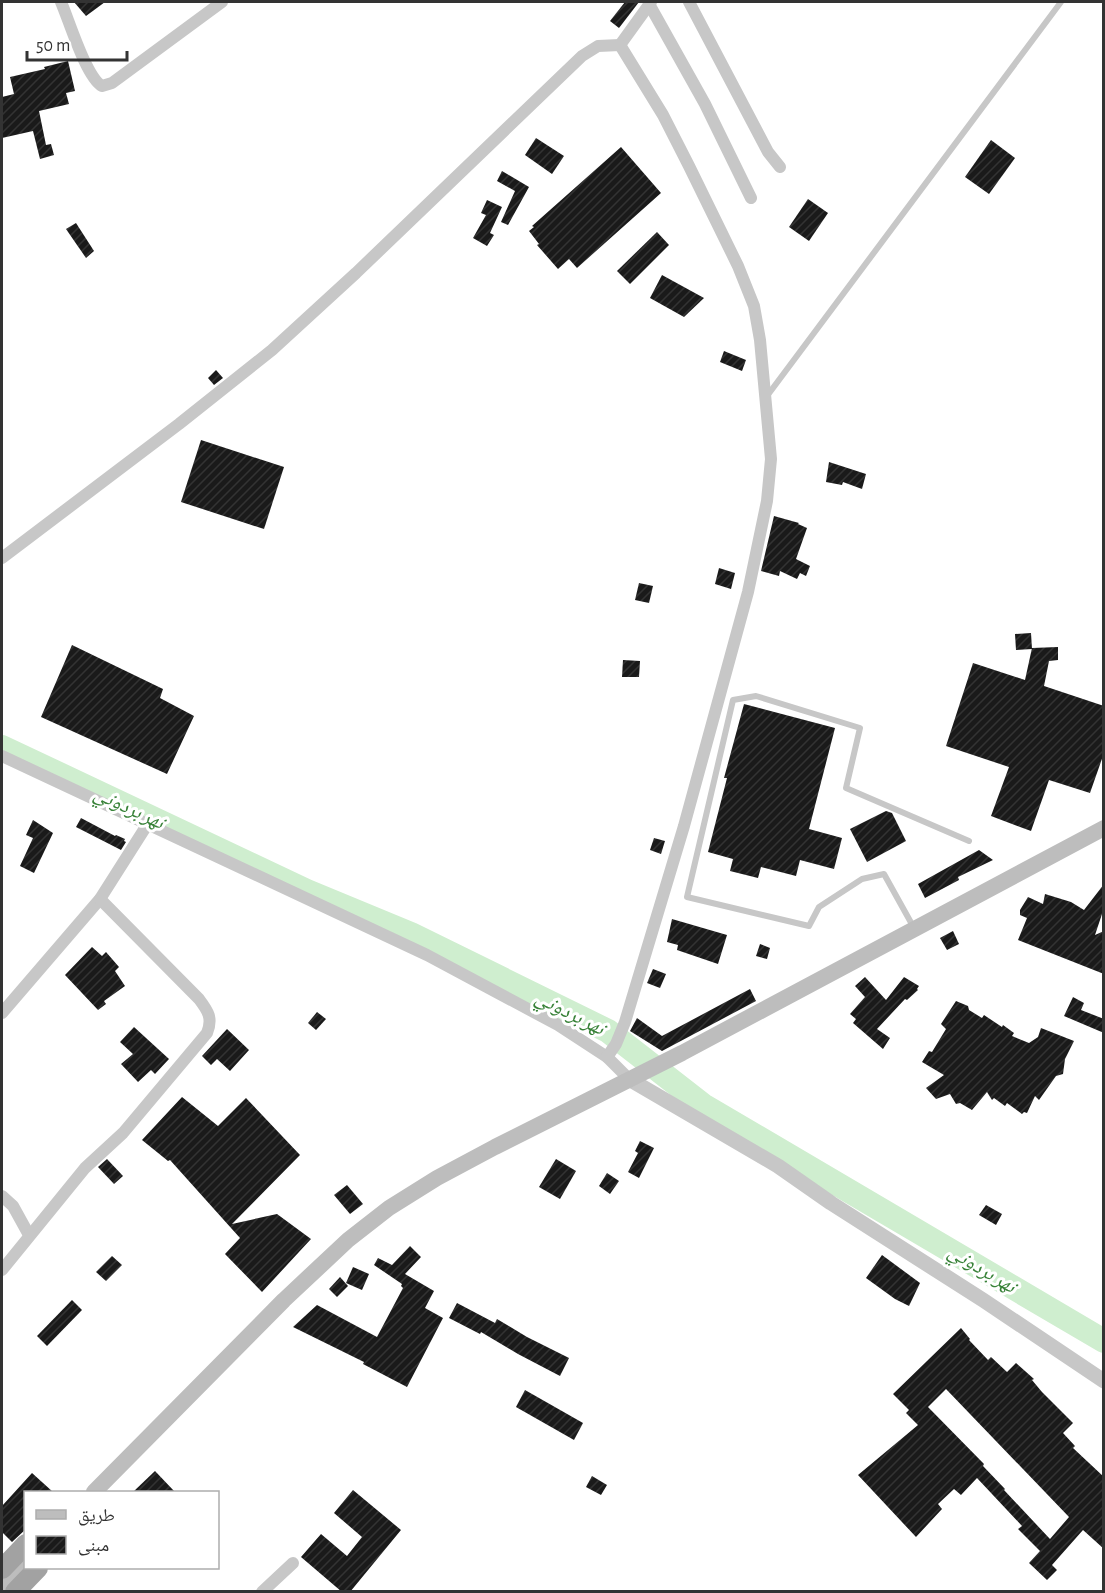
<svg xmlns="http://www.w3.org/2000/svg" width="1105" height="1593" font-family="'Alegreya Sans','Noto Naskh Arabic',sans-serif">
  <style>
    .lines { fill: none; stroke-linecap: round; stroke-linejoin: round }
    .river { stroke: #cfeecf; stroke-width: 24 }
    .building { fill: url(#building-hatch); fill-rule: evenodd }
    .service { stroke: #c7c7c7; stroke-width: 6 }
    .minor { stroke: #c7c7c7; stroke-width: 12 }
    .tertiary { stroke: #c7c7c7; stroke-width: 15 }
    .secondary { stroke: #bdbdbd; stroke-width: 16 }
    .trunk { stroke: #a2a2a2; stroke-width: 20 }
    .labels { text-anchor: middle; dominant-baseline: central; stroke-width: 6; stroke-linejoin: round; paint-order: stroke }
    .water-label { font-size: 20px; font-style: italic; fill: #388238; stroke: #fff }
  </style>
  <defs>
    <pattern id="building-hatch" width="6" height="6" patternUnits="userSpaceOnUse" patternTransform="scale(1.5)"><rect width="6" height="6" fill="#1a1a1a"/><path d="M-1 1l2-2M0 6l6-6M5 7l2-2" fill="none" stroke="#333"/></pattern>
  </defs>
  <rect width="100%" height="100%" fill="#fff"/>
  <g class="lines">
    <path class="river" d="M2,747L307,891L411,934L608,1031L703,1105L1104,1341"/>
  </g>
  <g class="building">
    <path d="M74,2H105L86,16Z"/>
    <path d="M625,2H639L619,28L610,21Z"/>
    <path d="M68,61L75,91L66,93L69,104L39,111L46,145L51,144L54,155L40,159L33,131L2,138V97L14,94L10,77L45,69L44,67Z"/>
    <path d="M536,138L564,156L552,174L525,155Z"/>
    <path d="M991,140L1015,158L989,194L965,177Z"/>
    <path d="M621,147L661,193L577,268L569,259L558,269L537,245L539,244L529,231L534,227L532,226Z"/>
    <path d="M502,171L529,187L508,225L501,222L515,191L497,181Z"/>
    <path d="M808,199L828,213L809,241L789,227Z"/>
    <path d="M487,200L502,207L490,233L494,235L487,246L473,238L486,215L481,213Z"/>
    <path d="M76,223L94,251L86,258L66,229Z"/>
    <path d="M657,232L669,245L630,284L617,271Z"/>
    <path d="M662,275L704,298L684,317L650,298Z"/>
    <path d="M724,351L746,360L742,371L720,362Z"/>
    <path d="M216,370L223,378L214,385L208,378Z"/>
    <path d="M201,440L284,467L264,529L181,502Z"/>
    <path d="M829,462L866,474L862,489L843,482L842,485L826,482Z"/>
    <path d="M774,516L799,523L798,524L807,528L796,559L810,566L806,576L800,573L797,579L780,571L779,576L761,571Z"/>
    <path d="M719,568L735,573L731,589L715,584Z"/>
    <path d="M639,583L653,586L649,603L635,600Z"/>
    <path d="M1031,633L1032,649L1016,650L1015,634Z"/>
    <path d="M72,645L163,689L160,698L194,716L167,774L41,717Z"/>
    <path d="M1058,647V660L1049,661L1044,686L1104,706V753L1090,793L1049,780L1031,831L991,816L1009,767L946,746L973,663L1025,680L1032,648Z"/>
    <path d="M623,660L640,661L639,677H622Z"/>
    <path d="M744,704L835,728L809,829L842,838L834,869L800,860L796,876L761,867L758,878L730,871L733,859L708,852L727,778H724Z"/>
    <path d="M886,811L892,813L906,841L867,862L850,829Z"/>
    <path d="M81,818L115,836L116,835L125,839L124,841L126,842L121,850L76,827Z"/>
    <path d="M33,820L53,833L34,873L20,866L33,838L26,835Z"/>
    <path d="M654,838L665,841L661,854L650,850Z"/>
    <path d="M979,850L993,860L958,877L959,880L925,898L918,884Z"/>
    <path d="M1104,884V908L1095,935L1104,931V974L1018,940L1027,918L1020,915V910L1028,897L1043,904L1045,894L1071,902L1084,910Z"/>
    <path d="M672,919L727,935L718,964L677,950L678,945L667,942Z"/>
    <path d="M953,931L959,944L947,950L940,938Z"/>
    <path d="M760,944L770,948L767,959L756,956Z"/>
    <path d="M92,947L102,956L106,952L119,967L115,971L125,986L104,1001L106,1004L98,1010L65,975Z"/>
    <path d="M653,969L666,974L660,988L647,983Z"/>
    <path d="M865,977L886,1000L904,977L919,986L917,989L918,990L907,1000L905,999L877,1029L890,1038L883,1049L853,1023L856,1019L850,1014L865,997L855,986Z"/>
    <path d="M750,989L756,1001L662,1051L630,1031L637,1018L662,1036Z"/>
    <path d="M1073,997L1084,1003L1081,1010L1104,1019V1033L1064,1016Z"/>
    <path d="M956,1001L968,1006L969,1010L982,1018L984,1015L1002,1027L1003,1025L1014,1033L1012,1036L1029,1043L1038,1037L1041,1028L1074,1041L1065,1059L1063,1074L1056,1076L1039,1100L1035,1096L1027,1113L1024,1112L1022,1114L1007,1103L1005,1106L994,1098L992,1100L987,1092L972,1110L960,1103L956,1104L950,1094L936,1099L926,1088L944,1075L922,1062L929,1051L932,1052L946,1029L941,1024Z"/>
    <path d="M317,1012L326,1019L316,1030L308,1023Z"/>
    <path d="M134,1027L169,1059L155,1074L151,1070L138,1082L121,1064L133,1054L120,1042Z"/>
    <path d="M227,1029L249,1050L230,1071L217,1059L211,1065L202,1056Z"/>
    <path d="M182,1097L218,1126L246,1098L300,1155L232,1224L277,1214L311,1239L262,1292L225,1254L240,1238L170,1160L168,1161L142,1140Z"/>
    <path d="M640,1141L654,1148L639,1178L628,1172L638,1153L635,1151Z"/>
    <path d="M107,1159L123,1176L114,1184L98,1167Z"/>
    <path d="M556,1159L576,1171L560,1199L539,1187Z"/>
    <path d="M607,1173L619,1181L610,1194L599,1186Z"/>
    <path d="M347,1185L363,1204L350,1214L334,1195Z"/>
    <path d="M986,1205L1002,1214L996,1225L979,1215Z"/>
    <path d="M410,1246L421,1257L405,1274L434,1291L425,1308L443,1318L407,1387L363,1364L364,1362L293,1327L317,1305L377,1337L403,1288L401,1286L402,1284L374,1265L378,1258L392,1265Z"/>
    <path d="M882,1255L920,1283L909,1306L895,1299L866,1278Z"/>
    <path d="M112,1256L122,1265L106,1281L96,1272Z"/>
    <path d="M353,1267L369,1274L362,1290L346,1283Z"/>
    <path d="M340,1277L348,1286L337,1297L329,1289Z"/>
    <path d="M72,1300L82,1310L47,1346L37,1336Z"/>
    <path d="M457,1303L495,1323L497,1319L527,1337L569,1358L560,1376L518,1354L481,1332L480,1334L449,1318Z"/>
    <path d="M961,1328L970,1339L969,1340L988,1360L991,1357L1007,1372L1016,1363L1034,1379L1032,1380L1042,1392L1073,1423L1063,1433L1075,1446L1073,1448L1104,1477V1549L1083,1530L1052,1565L1057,1570L1047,1580L1029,1563L1040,1551L1018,1529L1022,1526L977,1478L961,1495L954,1489L938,1504L942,1509L916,1537L858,1475L918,1425L906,1413L909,1410L893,1394ZM946,1389L1069,1517L1050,1539L1004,1490L1005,1489L983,1466L984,1464L928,1407Z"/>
    <path d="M525,1390L583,1423L574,1440L516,1407Z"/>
    <path d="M155,1471L175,1492H133Z"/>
    <path d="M32,1473L53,1492H26V1529L12,1542L2,1532V1506Z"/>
    <path d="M592,1476L607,1485L601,1495L586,1487Z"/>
    <path d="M353,1490L401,1530L350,1592H342L301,1557L321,1534L347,1556L362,1537L334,1513Z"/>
  </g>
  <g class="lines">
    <g class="service">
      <path d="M767,396L1061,2"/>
      <path d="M914,928L884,874L862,879L819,907L809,926L687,897L733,700L756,696L860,728L846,788L969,841"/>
    </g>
    <g class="minor">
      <path d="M61,2C69,20 86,77 102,86L112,83L222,2"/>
      <path d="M689,2L768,152L780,167"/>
      <path d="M649,4L705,104L751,198"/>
      <path d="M620,45L651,2"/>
      <path d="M2,558L179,424L272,350L356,273L582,56L598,46L620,45"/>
      <path d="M2,756L427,955L558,1025L607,1057L629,1079"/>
      <path d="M2,1013L100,899L147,825"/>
      <path d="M607,1057L616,1044L625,1022L684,826L748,592L767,501L771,459L760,340L754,306L738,266L689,166L663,115L620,45"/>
      <path d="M2,1196L13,1206L29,1235"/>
      <path d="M2,1270L85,1168L123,1133L207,1033C213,1018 208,1011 199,999L100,899"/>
      <path d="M262,1592L293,1563"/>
    </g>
    <path class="tertiary" d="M629,1079L778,1166L831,1203L983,1300L1104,1381"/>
    <g class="secondary">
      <path d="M94,1492L284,1300L348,1240L389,1208L437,1178L495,1147L682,1053L1104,828"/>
      <path d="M2,1586L26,1561"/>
    </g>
    <g class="trunk">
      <path d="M2,1569L26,1544"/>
      <path d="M15,1592L38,1568"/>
    </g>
  </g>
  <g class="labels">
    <g class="water-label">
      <text transform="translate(129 808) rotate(25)">نهر بردوني</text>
      <text transform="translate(570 1013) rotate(27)">نهر بردوني</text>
      <text transform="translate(982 1269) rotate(31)">نهر بردوني</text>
    </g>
  </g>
  <rect width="1105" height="1593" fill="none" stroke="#333333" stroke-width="6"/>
  <rect x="24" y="1491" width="195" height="78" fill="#ffffff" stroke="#adadad" stroke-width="1.5"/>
  <rect x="36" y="1510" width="30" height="9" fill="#bdbdbd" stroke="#adadad" stroke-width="1.5"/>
  <text x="78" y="1521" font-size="18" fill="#333333">طريق</text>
  <rect x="36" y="1536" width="30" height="18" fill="url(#building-hatch)" stroke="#adadad" stroke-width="1.5"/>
  <text x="78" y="1551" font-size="18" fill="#333333">مبنى</text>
  <path d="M27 51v9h100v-9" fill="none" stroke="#333333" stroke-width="3"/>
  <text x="36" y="51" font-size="18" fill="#333333" stroke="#ffffff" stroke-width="4.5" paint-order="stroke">50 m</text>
</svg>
